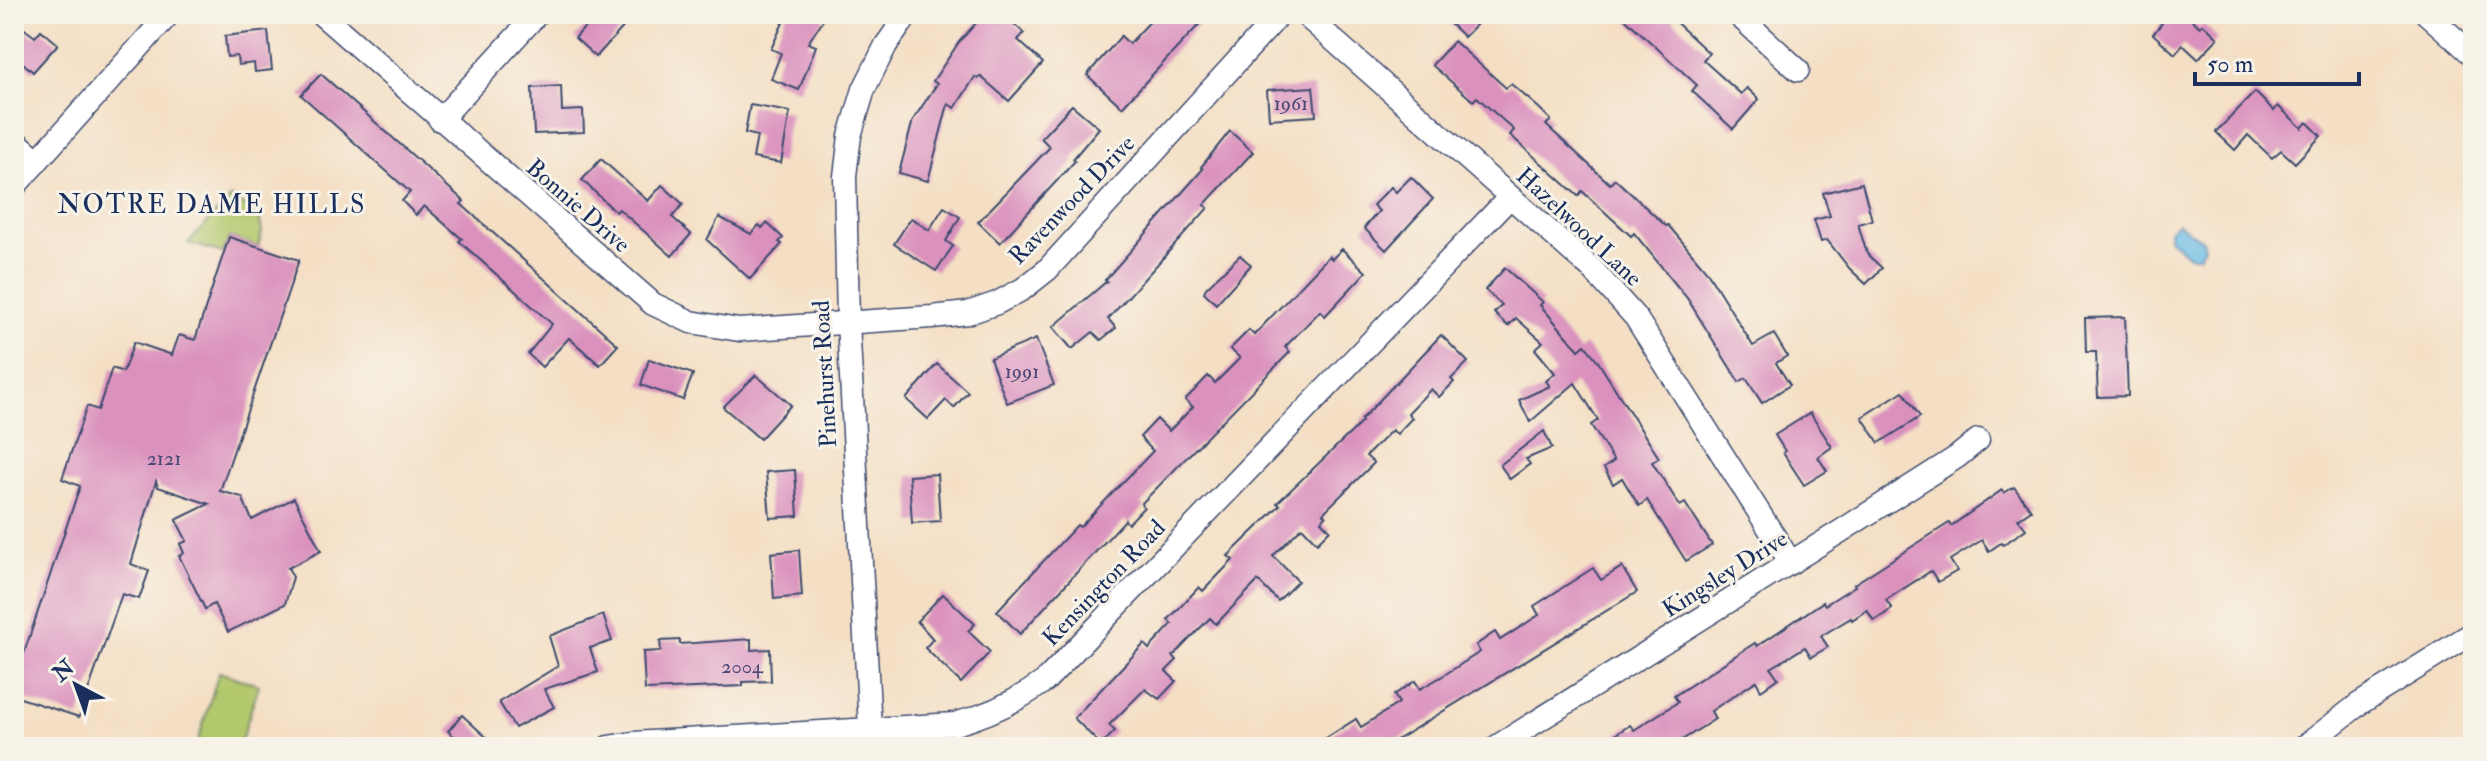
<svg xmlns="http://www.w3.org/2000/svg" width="2487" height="761" font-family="'IM FELL Double Pica',serif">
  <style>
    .green { fill: #b2c86c; stroke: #667c65; stroke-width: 2 }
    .water { fill: #69bbe5; stroke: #4275a2; stroke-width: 2 }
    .building { fill: #da91bd }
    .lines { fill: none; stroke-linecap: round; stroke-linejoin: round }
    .street-casing { stroke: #3c496d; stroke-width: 25 }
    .street { stroke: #fff; stroke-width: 22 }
    .labels { text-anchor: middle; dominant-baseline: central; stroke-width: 6; stroke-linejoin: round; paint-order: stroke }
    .number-label { font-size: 20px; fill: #4b4876 }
    .street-label { font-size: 24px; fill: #1b2f5e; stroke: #f7f3e8 }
    .neighbourhood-label { font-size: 26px; letter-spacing: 2px; fill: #1b2f5e; stroke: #f7f3e8 }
  </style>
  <rect width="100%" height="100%" fill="#f7f3e8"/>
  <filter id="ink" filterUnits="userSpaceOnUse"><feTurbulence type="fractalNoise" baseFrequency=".0125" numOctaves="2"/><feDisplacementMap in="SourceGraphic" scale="16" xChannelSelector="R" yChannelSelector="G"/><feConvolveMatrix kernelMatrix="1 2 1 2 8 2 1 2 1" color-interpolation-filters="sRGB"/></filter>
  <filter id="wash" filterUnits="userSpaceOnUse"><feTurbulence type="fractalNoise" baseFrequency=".006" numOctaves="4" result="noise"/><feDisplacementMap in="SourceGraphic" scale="32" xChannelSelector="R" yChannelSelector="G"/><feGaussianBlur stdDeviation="1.8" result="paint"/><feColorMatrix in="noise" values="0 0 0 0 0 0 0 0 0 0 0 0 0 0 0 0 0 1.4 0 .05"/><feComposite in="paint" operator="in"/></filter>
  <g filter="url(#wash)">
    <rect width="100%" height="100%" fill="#f4dfc4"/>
    <g class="green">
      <path d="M231,197L259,215L262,232L258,247L229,237L223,253L188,243Z"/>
      <path d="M219,672L259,685L239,747H196Z"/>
    </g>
    <path class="water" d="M2178,223L2202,240L2204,246L2199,256H2189L2169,238V230Z"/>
    <g id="blocks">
      <g class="building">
        <path d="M597,14H618L627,23L596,57L575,38Z"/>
        <path d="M787,14H827L808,43L816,46L799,90L771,79L781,53L771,49Z"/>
        <path d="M984,14H1025L1015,25L1024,33L1018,40L1043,63L1009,101L980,76L978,79L975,77L955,108L948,104L928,181L899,173L913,120L937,84L933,81L959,42Z"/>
        <path d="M1157,14H1209L1122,107L1087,75L1121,36L1129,44Z"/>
        <path d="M1440,14H1487L1464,37Z"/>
        <path d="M1620,14H1667L1709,53L1703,60L1741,94L1747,88L1759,99L1733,129L1692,91L1697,85Z"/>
        <path d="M2152,14H2186L2200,27L2203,24L2218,38L2198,59L2183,45L2175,54L2153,34L2162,23Z"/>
        <path d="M14,21L35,37L41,30L58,44L33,72L14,55Z"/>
        <path d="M268,31L272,70L255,72L254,63L238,65L237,56L227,57L225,36Z"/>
        <path d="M1454,41L1506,88L1511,84L1539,108L1551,120L1546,125L1610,184L1615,179L1666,226L1668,225L1706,270L1753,346L1774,334L1787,356L1776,363L1790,385L1762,403L1746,378L1739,382L1687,298L1634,233L1631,236L1582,191L1578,196L1510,135L1514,130L1477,97L1473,101L1432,65Z"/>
        <path d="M321,74L464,201L461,204L618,345L600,365L569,338L542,367L528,354L552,324L459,241L462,239L424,206L416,215L402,201L410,192L301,95Z"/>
        <path d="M561,86L562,111L583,110L584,132L534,134L532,88Z"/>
        <path d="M1313,87L1316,116L1269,119L1267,90Z"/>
        <path d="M2255,92L2274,111L2278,106L2302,128L2307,122L2321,136L2295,163L2281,150L2272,158L2248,135L2235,150L2216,132Z"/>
        <path d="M750,105L790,112L781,163L753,158L757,136L745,133Z"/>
        <path d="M1072,105L1099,128L1073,159L1075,161L1000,243L978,222L1050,147L1041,138Z"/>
        <path d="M1230,131L1253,152L1204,205L1208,208L1108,319L1116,328L1101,340L1093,332L1072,349L1053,327L1107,281L1105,280L1203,169L1201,167Z"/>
        <path d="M601,159L648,201L662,185L683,204L672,217L691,234L672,256L619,209L616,212L582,180Z"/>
        <path d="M1411,177L1433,199L1386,250L1364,228L1379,211L1373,205L1391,187L1396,192Z"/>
        <path d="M1862,183L1872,220L1858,224L1867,254L1882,268L1866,284L1850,269L1827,240L1821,242L1814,220L1830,216L1823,193Z"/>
        <path d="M944,207L960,217L946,241L953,246L936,271L894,244L911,218L929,230Z"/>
        <path d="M719,217L751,234L759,225L762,228L767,223L783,238L779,242L782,244L750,279L707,240Z"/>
        <path d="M229,237L299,260L220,491L242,497L252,520L294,498L321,551L288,568L293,577L285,604L228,632L214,604L205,609L179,556L184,553L180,544L187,541L176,520L209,504L158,487L156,481L131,564L149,571L139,599L122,594L79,717L14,696V683L80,486L62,479L87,406L98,410L112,368L123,372L134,342L172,355L179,335L195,340Z"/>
        <path d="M1342,249L1366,272L1325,316L1320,311L1285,347L1290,352L1141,504L1144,507L1128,524L1125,520L1020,634L997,611L1077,525L1080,527L1153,451L1140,437L1157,419L1169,431L1193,407L1185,400L1208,376L1215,383L1240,358L1230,349L1249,330L1254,335L1329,256L1332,259Z"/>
        <path d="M1240,255L1251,265L1216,304L1204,292L1206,288Z"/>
        <path d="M1505,268L1543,302L1540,305L1579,350L1585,345L1597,360L1659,458L1652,462L1680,506L1685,503L1712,545L1686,561L1647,500L1639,506L1622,478L1613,484L1604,468L1614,461L1591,425L1598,420L1575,383L1530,422L1519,400L1550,386L1546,381L1555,373L1535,349L1543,342L1516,318L1508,326L1494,313L1502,305L1485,290Z"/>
        <path d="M2125,317L2128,396L2098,397L2096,352H2086L2085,318Z"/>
        <path d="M1441,335L1468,362L1451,379L1454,382L1439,397L1431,389L1408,413L1412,418L1397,434L1392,430L1366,456L1374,463L1323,513L1326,516L1321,521L1330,530L1317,543L1302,527L1273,556L1298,581L1278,601L1258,581L1216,624L1210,618L1173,656L1177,660L1166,671L1176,681L1159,699L1145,689L1109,725L1115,731L1101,745L1074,718L1144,644L1149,649L1172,624L1168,620L1199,587L1203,591L1233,560L1228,556L1280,505L1277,503L1362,422L1361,420Z"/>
        <path d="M1036,339L1054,385L1007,403L990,358Z"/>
        <path d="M649,359L693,374L683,400L641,385Z"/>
        <path d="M937,364L968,392L954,408L946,400L928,419L906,399Z"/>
        <path d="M756,375L791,405L760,439L723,407Z"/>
        <path d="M1903,391L1920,417L1879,443L1862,417Z"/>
        <path d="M1810,413L1832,447L1818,457L1827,471L1804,485L1783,453L1785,451L1775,435Z"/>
        <path d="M1544,431L1552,448L1526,459L1530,464L1510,479L1500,465Z"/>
        <path d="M795,470L798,516L770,518L766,472Z"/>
        <path d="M937,474L940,521L912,523L909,476Z"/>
        <path d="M2014,487L2031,510L2018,519L2026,529L2003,545L2001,543L1989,551L1982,540L1950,560L1957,571L1938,582L1931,571L1886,600L1892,609L1874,621L1867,610L1852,620L1851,618L1821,636L1828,647L1811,657L1805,647L1771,668L1778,678L1761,690L1756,681L1711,711L1715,719L1671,747H1596L1630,725L1634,730L1678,702L1674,696L1755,643L1757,646L1823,602L1825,605L1855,586L1854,584L1949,523L1951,526L2002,490L2004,493Z"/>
        <path d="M799,550L802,596L774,599L771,553Z"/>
        <path d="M1622,567L1637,592L1385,747H1312L1356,719L1361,727L1399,703L1394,695L1415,681L1420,689L1441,677L1480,652L1476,645L1495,632L1500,640L1539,615L1534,606L1593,568L1601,580Z"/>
        <path d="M943,594L975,624L968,631L990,652L961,683L925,648L933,639L917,621Z"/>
        <path d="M603,615L612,641L590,648L598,672L544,689L554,707L515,728L499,702L558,666L549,636Z"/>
        <path d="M751,639V650L770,649L771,681L743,682V686L645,690L643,652L661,651L660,641L680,640V644Z"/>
        <path d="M462,715L497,747H466L448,731Z"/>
      </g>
    </g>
  </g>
  <g filter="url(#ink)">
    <use href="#blocks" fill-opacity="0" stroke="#3c496d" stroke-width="2"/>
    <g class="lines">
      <defs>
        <g id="street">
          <path d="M321,14L653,304L691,322L739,330L932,317L968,313L997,303L1023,289L1047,270L1280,14"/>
          <path d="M1304,14L1593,270L1636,318L1791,563"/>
          <path d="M1737,14L1798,70"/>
          <path d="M2427,14L2473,55"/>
          <path d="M440,120L537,14"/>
          <path d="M14,140L37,160"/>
          <path d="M14,187L169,14"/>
          <path d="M608,747L633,743L955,724C989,715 1016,702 1045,681L1510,197"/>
          <path d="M871,747L848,322L845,176L850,136L864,89L886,45L908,14"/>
          <path d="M1496,747L1841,531L1957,457L1978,440"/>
          <path d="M2304,747L2359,704L2473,633"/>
        </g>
      </defs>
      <use href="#street" class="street-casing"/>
      <use href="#street" class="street"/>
    </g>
  </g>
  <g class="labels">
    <g class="number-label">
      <text x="1291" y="103">1961</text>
      <text x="1022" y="371">1991</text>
      <text x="164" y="458">2121</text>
      <text x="742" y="666">2004</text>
    </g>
    <g class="street-label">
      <text transform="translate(1072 200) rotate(-46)">Ravenwood Drive</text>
      <text transform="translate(578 206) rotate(41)">Bonnie Drive</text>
      <text transform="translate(1579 227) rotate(43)">Hazelwood Lane</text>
      <text transform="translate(825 374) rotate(-93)">Pinehurst Road</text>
      <text transform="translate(1725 574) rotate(-32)">Kingsley Drive</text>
      <text transform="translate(1104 583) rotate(-46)">Kensington Road</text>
    </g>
    <g class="neighbourhood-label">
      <text x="212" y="205">NOTRE DAME HILLS</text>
    </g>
  </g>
  <rect width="2487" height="761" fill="none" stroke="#f7f3e8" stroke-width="48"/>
  <g transform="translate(76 685) rotate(319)" stroke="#f7f3e8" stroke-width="6" paint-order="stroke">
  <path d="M0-6L14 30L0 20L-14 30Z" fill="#1b2f5e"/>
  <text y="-12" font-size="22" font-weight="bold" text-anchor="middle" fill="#1b2f5e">N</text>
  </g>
  <path d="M2195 72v12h164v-12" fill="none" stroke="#1b2f5e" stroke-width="4"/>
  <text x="2207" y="72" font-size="24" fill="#1b2f5e" stroke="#f7f3e8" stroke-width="6" paint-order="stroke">50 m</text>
</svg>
